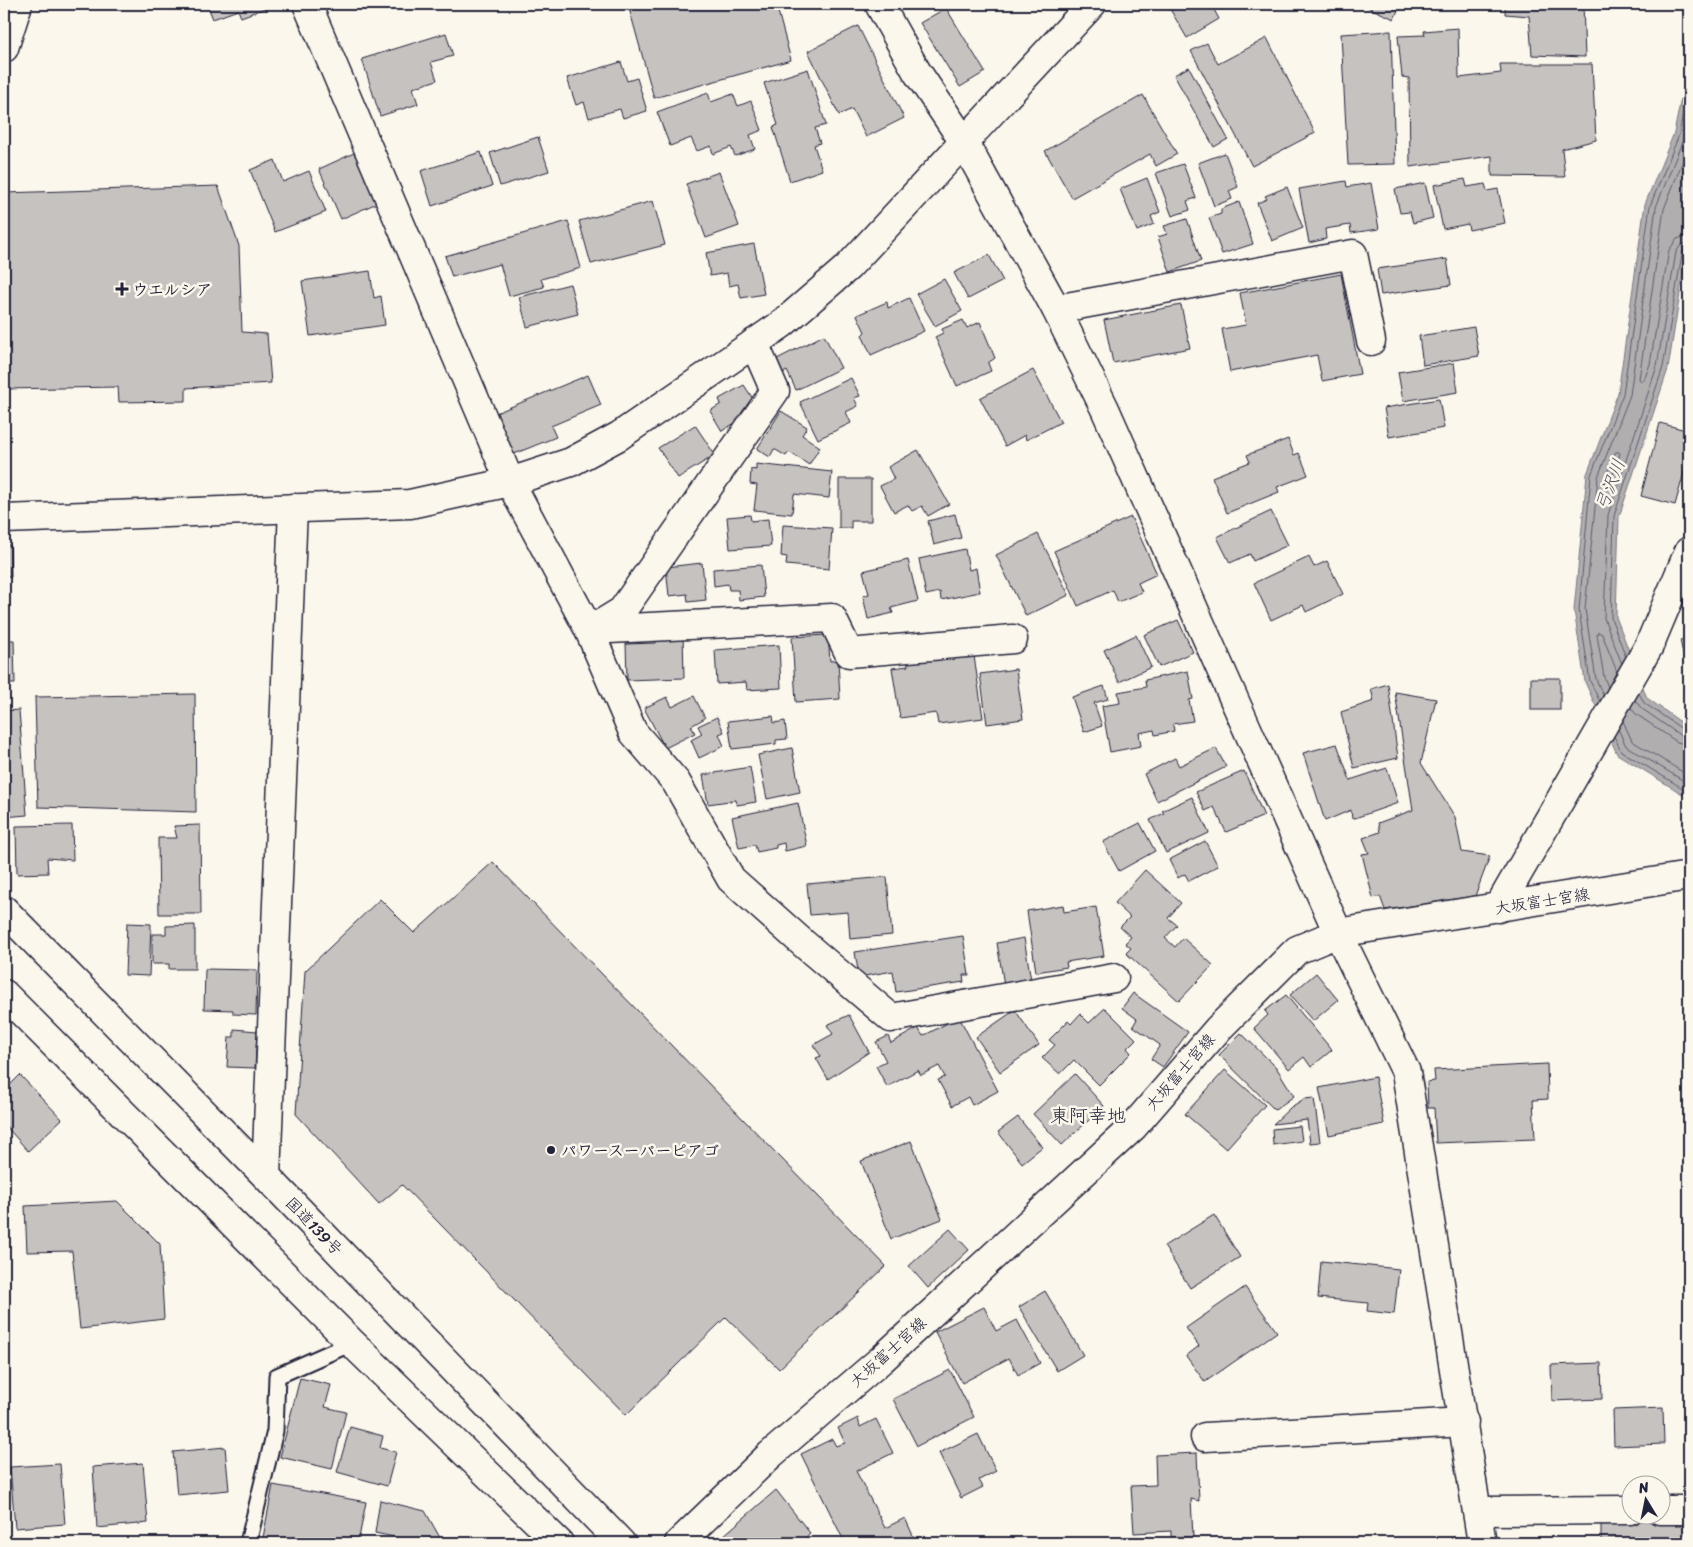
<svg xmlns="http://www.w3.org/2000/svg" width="1693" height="1547" font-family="Sriracha,'Klee One',sans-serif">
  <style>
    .water { fill: #b1aeb0; stroke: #787681 }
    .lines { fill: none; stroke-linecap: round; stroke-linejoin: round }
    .shore { stroke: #5b5a6a; stroke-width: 1 }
    .building { fill: #c6c2c0; stroke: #22223b }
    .lane-casing { stroke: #22223b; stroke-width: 19 }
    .street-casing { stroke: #22223b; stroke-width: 31 }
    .secondary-casing { stroke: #22223b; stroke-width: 31 }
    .highway-casing { stroke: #22223b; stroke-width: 31 }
    .lane { stroke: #fbf7ec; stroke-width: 15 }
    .street { stroke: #fbf7ec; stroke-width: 28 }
    .secondary { stroke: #fbf7ec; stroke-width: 28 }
    .highway { stroke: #fbf7ec; stroke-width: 28 }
    .poi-dot { fill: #22223b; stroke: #fbf7ec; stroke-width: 2 }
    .labels { text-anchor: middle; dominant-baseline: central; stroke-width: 5; stroke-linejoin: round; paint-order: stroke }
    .poi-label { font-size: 16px; font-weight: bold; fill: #22223b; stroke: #fbf7ec; text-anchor: start }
    .street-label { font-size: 16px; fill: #22223b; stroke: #fbf7ec }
    .water-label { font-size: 18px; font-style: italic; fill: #545364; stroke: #fbf7ec }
    .quarter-label { font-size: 19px; fill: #22223b; stroke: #fbf7ec }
  </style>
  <rect width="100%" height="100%" fill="#fbf7ec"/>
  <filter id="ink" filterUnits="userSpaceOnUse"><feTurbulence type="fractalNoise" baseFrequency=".02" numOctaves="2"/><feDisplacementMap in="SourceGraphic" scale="10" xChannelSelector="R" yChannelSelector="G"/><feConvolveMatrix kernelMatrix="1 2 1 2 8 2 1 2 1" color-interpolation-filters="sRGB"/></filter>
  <g filter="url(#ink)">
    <path class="water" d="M1689,59V237L1668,369L1619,517L1616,617L1647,698L1689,728V798L1617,754L1585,682L1574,610L1587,474L1618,393L1645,204L1674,133Z"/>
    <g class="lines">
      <g class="shore">
        <path d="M1689,145L1664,209L1639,379L1641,381L1644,380L1650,364L1669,250L1677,239L1689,235"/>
        <path d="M1616,452H1619L1620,454L1609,487L1606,488L1604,486L1605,478Z"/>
        <path d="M1626,657L1611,618L1614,516L1663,367L1682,254L1684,250L1689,249"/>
        <path d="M1622,664L1604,618L1608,515L1657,366L1676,252L1681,245L1689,243"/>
        <path d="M1608,687L1604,677L1597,635L1598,632L1602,634L1617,672"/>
        <path d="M1639,693L1644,703L1685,731L1689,732"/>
        <path d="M1603,695L1596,679L1585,609L1598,477L1630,395L1656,207L1684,137L1689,113"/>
        <path d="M1635,700L1641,708L1681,736L1689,738"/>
        <path d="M1600,702L1590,681L1579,610L1591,475L1623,394L1650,206L1679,135L1689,81"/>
        <path d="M1631,708L1636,714L1677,742L1689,745"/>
        <path d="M1623,721L1632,741L1689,776"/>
        <path d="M1618,729L1626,746L1689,784"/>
        <path d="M1614,736L1621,751L1689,792"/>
      </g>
    </g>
    <g class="building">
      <path d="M207,4H276L241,17L238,10L213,19Z"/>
      <path d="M643,4H776L791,60L654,98L629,8Z"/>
      <path d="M1167,4H1211L1219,19L1187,38Z"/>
      <path d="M1361,4H1401L1394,19Z"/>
      <path d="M1505,4H1583L1585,57L1532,55L1529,16L1505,14Z"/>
      <path d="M946,8L985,72L960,87L920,23Z"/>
      <path d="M858,26L904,118L866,137L852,109L839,115L808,51Z"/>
      <path d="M1458,28L1459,78L1501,73L1500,64H1592L1596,140L1562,149L1565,177L1492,176V156L1410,167L1409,78L1402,77L1398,36L1425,35L1424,31Z"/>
      <path d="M1391,31L1395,164L1348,165L1341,34Z"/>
      <path d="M446,33L453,56L431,62L437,80L413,88L418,104L380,116L362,59Z"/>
      <path d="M1267,38L1315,133L1252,166L1191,51L1207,43L1218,64Z"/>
      <path d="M621,62L627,81L637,78L647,111L623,118L620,109L589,118L584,102L576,105L567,78Z"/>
      <path d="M1189,67L1228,139L1214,147L1174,75Z"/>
      <path d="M808,69L826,125L815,128L820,143L814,145L822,170L790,181L773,127L778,125L764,83Z"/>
      <path d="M708,93L711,102L733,94L738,106L751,101L762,130L750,135L755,149L735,156L731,147L713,154L711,146L697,151L691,138L670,146L657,112Z"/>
      <path d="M1143,95L1177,154L1156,166L1150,154L1072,198L1045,151Z"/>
      <path d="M538,137L549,171L500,186L490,153Z"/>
      <path d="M481,152L492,186L432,206L421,171Z"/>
      <path d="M354,153L377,203L341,219L319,169Z"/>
      <path d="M1225,153L1238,187L1229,191L1232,199L1214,206L1198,163Z"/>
      <path d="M275,160L283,182L309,171L326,212L275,232L250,170Z"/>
      <path d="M1183,164L1196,198L1187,201L1190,210L1172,216L1156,173Z"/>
      <path d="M719,172L739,226L706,238L686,184Z"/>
      <path d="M1147,178L1160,212L1151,216L1154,224L1137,231L1120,189Z"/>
      <path d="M1465,179L1467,187L1485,184L1487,191L1498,189L1505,223L1469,230L1468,224L1443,229L1434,185Z"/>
      <path d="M1346,181L1347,187L1371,183L1379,229L1351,233L1350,225L1325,229L1326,239L1309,243L1299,189Z"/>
      <path d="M1425,183L1433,218L1413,223L1410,212L1400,213L1395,189Z"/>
      <path d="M218,186L239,246L242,332L267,334L271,383L186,388V401L119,402L118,387L4,389V193Z"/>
      <path d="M1287,187L1303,228L1272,241L1257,203L1267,199L1265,196Z"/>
      <path d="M653,201L665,245L591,264L579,221Z"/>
      <path d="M1239,202L1253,244L1222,254L1209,218L1221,214V209Z"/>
      <path d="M1187,219L1201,261L1170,272L1158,237L1167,234L1164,226Z"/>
      <path d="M568,221L581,268L541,279L544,287L509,296L500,264L452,277L445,256Z"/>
      <path d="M754,244L764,294L741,298L738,284L729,286L727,273L710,276L706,253Z"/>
      <path d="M989,255L1003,281L968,299L954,273Z"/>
      <path d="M1447,259L1451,285L1381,295L1377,269Z"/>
      <path d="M370,271L374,298L381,296L385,325L310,336L302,281Z"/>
      <path d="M1341,274L1360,374L1322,381L1317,355L1230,372L1222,329L1246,325L1240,293Z"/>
      <path d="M944,279L962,311L935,326L916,294Z"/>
      <path d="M570,284L578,314L527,327L519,297Z"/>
      <path d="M909,298L924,331L871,355L862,335L865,332L857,315L887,302L888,308Z"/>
      <path d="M1181,305L1190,348L1113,363L1104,320Z"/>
      <path d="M963,320L967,328L980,322L995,358L988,363L991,371L957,386L935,337L943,333L942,329Z"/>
      <path d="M1474,327L1479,356L1423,365L1419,336Z"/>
      <path d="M824,335L841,368L796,390L787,371L783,373L777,359Z"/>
      <path d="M1454,363L1458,392L1403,401L1398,372Z"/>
      <path d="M1033,370L1061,422L1026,440L1025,435L1005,446L980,398Z"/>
      <path d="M588,375L601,405L551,426L556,437L514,454L496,413Z"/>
      <path d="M851,378L860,396L854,398L858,406L846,412L851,423L818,439L800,402Z"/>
      <path d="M744,385L759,408L722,431L710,411L721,404L719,399Z"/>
      <path d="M1439,399L1444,428L1389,437L1384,408Z"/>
      <path d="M781,411L807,427L802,435L820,447L809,465L789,452L786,456L774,449L770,457L757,449Z"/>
      <path d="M1660,423L1689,431V470L1685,469L1675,505L1641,496Z"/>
      <path d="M695,425L715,455L678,478L658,448Z"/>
      <path d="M1288,439L1294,455L1299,453L1308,475L1277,487L1279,492L1227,513L1212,477L1250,462L1247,455Z"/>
      <path d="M918,450L949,504L928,516L922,506L912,511L908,505L894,512L880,486L894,479L888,467Z"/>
      <path d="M756,464L832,472L829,498L794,494L792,514L754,510L757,485L750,484L751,469L756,470Z"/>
      <path d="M839,479H871V521H851V528H839Z"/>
      <path d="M1271,511L1288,545L1253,561L1250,554L1230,563L1217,537Z"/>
      <path d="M955,514L961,538L934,545L928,521Z"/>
      <path d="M750,515L751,521L768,519L771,546L730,549L727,517Z"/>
      <path d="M1131,517L1157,574L1138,583L1142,592L1118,602L1113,590L1078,606L1054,551Z"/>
      <path d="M783,525L832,528L829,569L786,565L787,557L781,556Z"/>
      <path d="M1038,534L1069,595L1026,616L996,555Z"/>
      <path d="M4,545H10L11,577H4Z"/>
      <path d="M965,549L969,570L976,568L980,592L941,600L940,592L926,595L919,559Z"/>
      <path d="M1309,557L1314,567L1327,561L1343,594L1306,612L1303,605L1271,620L1254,583Z"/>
      <path d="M908,560L918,601L891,608L893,613L868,619L863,596L869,594L863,571Z"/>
      <path d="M702,563L706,600L688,602L687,594L669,596L666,567Z"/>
      <path d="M761,565L764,597L739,600L738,590H729L728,584L714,586L713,569Z"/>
      <path d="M1178,620L1193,652L1159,667L1144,635Z"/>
      <path d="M656,634H683L684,678L627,680L626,644L656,643Z"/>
      <path d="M828,635L830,661L838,660L840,699L796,702L792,637Z"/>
      <path d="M1136,635L1151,667L1119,682L1104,650Z"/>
      <path d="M1689,638V672L1687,673L1680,640Z"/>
      <path d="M4,640H14L15,684H4Z"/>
      <path d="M779,645L781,688L747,690L746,682L717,684L715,650Z"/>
      <path d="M973,649L983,718L938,724L936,713L900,718L892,668L908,666L907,659Z"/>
      <path d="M1016,669L1023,719L987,724L980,674Z"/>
      <path d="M1188,671L1193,699L1189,700L1193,721L1173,724L1174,731L1155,735L1154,730L1139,733L1141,746L1110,752L1102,706L1120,703L1118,692L1146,687L1145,680Z"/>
      <rect x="1531" y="678" width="29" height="32"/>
      <path d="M1388,684L1398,758L1354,768L1341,712L1374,701L1371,689Z"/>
      <path d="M1104,686L1108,699L1094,703L1102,726L1084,732L1072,697Z"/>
      <path d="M1395,692L1436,699L1421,763L1455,817L1462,852L1490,856L1475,896L1385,910L1380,896L1373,898L1362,854L1369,853L1363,838L1380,832L1378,823L1413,810Z"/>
      <path d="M195,694L196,812L38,807L35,697Z"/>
      <path d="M694,696L705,718L691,726L695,733L665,748L644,708L667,697L672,707Z"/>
      <path d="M19,710L27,815L4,817V711Z"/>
      <path d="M773,716L774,723L785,721L787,739L776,740V744L732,749L728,721Z"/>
      <path d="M717,717L724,732L719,734L724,746L699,758L691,740L702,734L698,726Z"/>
      <path d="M1337,744L1350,780L1387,768L1398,803L1352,819L1351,810L1325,821L1303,753Z"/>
      <path d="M792,748L800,792L767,799L758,755Z"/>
      <path d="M1216,748L1226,767L1157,801L1144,774L1175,758L1179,766Z"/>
      <path d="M750,767L756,802L737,805L736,800L708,804L703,775Z"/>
      <path d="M1244,771L1264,816L1226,832L1214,807L1205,811L1196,792Z"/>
      <path d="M1192,797L1209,833L1166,853L1150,820L1164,813L1162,811Z"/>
      <path d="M798,803L807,846L785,851L784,843L776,845V848L757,852L755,845L739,848L732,817Z"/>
      <path d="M1140,823L1155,851L1119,871L1103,842Z"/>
      <path d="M72,825L73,860L47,858L48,873L17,874L16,826Z"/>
      <path d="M200,825L201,914H159L158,838H177L174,826Z"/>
      <path d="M1205,841L1218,866L1189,881L1185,874L1178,878L1169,860Z"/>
      <path d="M493,862L886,1266L779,1369L726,1317L626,1415L402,1185L379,1204L296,1114L305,971L380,899L414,933Z"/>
      <path d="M1145,870L1181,903L1168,918L1177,925L1165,938L1175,947L1183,938L1213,965L1179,1001L1126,953L1131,948L1125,943L1131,937L1120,927L1130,917L1115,903Z"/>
      <path d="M887,877L892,935L850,939L848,912L810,915L807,884Z"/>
      <path d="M1063,905L1064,912L1096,907L1104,956L1066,962L1067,967L1036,972L1027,911Z"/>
      <path d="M127,923L151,924L149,976L125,975Z"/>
      <path d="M195,925V969H169V964H152V934H166V926Z"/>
      <path d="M963,936L969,975H963L964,982L896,992L893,971L859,977L855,952Z"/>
      <path d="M1024,938L1031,980L1004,985L997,943Z"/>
      <path d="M205,969L257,970L256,1015L233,1014V1010L204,1009Z"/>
      <path d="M1316,973L1338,1000L1313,1021L1290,995Z"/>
      <path d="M1133,993L1188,1032L1163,1067L1151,1059L1160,1045L1133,1026L1137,1019L1122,1008Z"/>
      <path d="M1286,995L1332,1050L1311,1067L1304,1057L1289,1069L1254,1028L1268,1015L1265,1011Z"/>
      <path d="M1105,1008L1136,1039L1127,1048L1131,1053L1099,1085L1074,1060L1060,1074L1042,1058L1055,1045L1049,1040L1068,1021L1071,1024L1080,1014L1089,1023Z"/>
      <path d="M1015,1010L1039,1045L1000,1072L976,1037Z"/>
      <path d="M849,1015L869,1052L828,1079L816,1058L821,1056L813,1045L833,1034L827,1025Z"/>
      <path d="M959,1017L998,1091L972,1105L968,1097L952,1106L938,1080L945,1077L939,1066L921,1075L918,1070L887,1087L876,1066L886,1061L876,1042L888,1036L891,1043L918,1028L923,1036Z"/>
      <path d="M234,1029L257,1031L255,1068L227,1067L229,1037H234Z"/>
      <path d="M1241,1033L1276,1067L1294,1096L1275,1110L1219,1055Z"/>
      <path d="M1547,1064L1548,1099L1533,1100L1535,1139L1436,1143L1434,1108H1428L1427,1082L1435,1081L1434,1070Z"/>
      <path d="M1225,1070L1265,1105L1226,1149L1185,1114Z"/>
      <path d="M1075,1074L1104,1106L1062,1145L1033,1114Z"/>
      <path d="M20,1075L62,1119L28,1151L4,1124V1091Z"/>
      <path d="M1375,1077L1384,1124L1329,1135L1319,1088Z"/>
      <path d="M1314,1098L1320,1142L1310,1143L1307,1120L1273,1124L1291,1107L1304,1099Z"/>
      <path d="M1018,1117L1042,1147L1022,1163L998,1132Z"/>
      <path d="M1300,1126L1302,1141L1273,1145L1272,1129Z"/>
      <path d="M911,1141L942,1219L891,1239L861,1161Z"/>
      <path d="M117,1201L160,1244L164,1319L80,1329L72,1251L27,1252L25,1206Z"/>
      <path d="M1214,1215L1240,1257L1190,1288L1164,1246Z"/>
      <path d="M950,1229L969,1250L928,1288L909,1266Z"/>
      <path d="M1321,1261L1399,1269L1394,1314L1367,1311L1368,1303L1318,1298Z"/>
      <path d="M1245,1287L1277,1332L1205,1382L1186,1356L1199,1346L1186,1328Z"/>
      <path d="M1045,1291L1083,1355L1057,1371L1019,1307Z"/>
      <path d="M984,1307L996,1331L1017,1320L1040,1363L1018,1375L1009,1358L962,1383L935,1332Z"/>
      <path d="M1601,1363L1602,1399L1552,1401L1551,1365Z"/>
      <path d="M950,1370L974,1417L917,1446L893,1399Z"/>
      <path d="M300,1378L331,1385L325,1407L346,1412L332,1469L280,1457Z"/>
      <path d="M1663,1408L1664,1444L1614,1446L1613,1410Z"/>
      <path d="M858,1418L860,1427L876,1419L893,1453L856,1471L885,1528L905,1518L915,1540L908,1543H845L801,1454L832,1439L836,1446L845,1443L838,1428Z"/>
      <path d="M1683,1420H1689V1456L1684,1457Z"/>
      <path d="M350,1427L383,1436L380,1448L396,1452L387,1486L337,1472Z"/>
      <path d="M978,1434L996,1471L979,1480L983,1487L961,1498L939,1453Z"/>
      <path d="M225,1447L229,1490L177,1495L173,1452Z"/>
      <path d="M1197,1453L1199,1501L1191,1499L1193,1537H1171V1531L1134,1533L1131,1486L1156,1485L1155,1455Z"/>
      <path d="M143,1463L148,1523L97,1528L93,1467Z"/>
      <path d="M60,1464L65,1524L15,1528L10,1467Z"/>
      <path d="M273,1485L366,1502L358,1543H319L297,1539L296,1543H262Z"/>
      <path d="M776,1490L810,1533L804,1539L808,1543H715Z"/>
      <path d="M380,1500L425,1511L443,1543H410L408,1540L375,1533Z"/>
      <path d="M1601,1518L1689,1519V1543H1601Z"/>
    </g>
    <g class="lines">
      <defs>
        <path id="lane" d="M248,1543L275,1431L277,1376L352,1343"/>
        <g id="street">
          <path d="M307,4L510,482L589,630L633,732L676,782L731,879L804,944L891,1018L1114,978"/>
          <path d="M4,48L18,4"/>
          <path d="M1056,309L1353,254L1371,341"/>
          <path d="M589,630L832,618L849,653L1013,639"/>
          <path d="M591,630L622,611L775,391L754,343"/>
          <path d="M1498,908L1649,646L1689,551"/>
          <path d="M266,1176L293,508"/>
          <path d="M1205,1437L1464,1422"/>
          <path d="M1660,1510H1689"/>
          <path d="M1477,1511L1630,1510"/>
        </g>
        <g id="secondary">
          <path d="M879,4L917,72L964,142L1056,309L1105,409L1338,933L1406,1072L1482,1543"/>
          <path d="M4,519L410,504L510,482L571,462L619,436L782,324L848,267L1092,4"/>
          <path d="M679,1543L770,1455L882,1359L1133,1127L1218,1029L1297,950L1338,933L1689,876"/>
        </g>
        <g id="highway">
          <path d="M4,910L266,1176L621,1543"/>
          <path d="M4,994L352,1343L559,1543"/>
        </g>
      </defs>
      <use href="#lane" class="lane-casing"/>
      <use href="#street" class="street-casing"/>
      <use href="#secondary" class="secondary-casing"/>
      <use href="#highway" class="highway-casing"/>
      <use href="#lane" class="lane"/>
      <use href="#street" class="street"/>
      <use href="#secondary" class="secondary"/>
      <use href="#highway" class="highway"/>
    </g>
  </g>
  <g class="poi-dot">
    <path d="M119.5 281.5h5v5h5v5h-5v5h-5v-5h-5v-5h5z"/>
    <circle cx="551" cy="1150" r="5"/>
  </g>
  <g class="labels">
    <g class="poi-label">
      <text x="132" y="289">ウエルシア</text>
      <text x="561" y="1150">パワースーパーピアゴ</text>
    </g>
    <g class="street-label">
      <text transform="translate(1542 901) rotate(-9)">大坂富士宮線</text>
      <text transform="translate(1180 1072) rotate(-49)">大坂富士宮線</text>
      <text transform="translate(314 1226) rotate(46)">国道139号</text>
      <text transform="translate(888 1352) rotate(-42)">大坂富士宮線</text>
    </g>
    <g class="water-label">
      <text transform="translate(1610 485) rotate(-69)">弓沢川</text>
    </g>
    <g class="quarter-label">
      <text x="1088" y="1115">東阿幸地</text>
    </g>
  </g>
  <rect width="1693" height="1547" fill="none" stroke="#fbf7ec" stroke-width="20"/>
  <rect x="10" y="10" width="1673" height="1527" fill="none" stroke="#22223b" stroke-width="2" filter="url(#ink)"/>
  <g transform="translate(1646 1500) rotate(350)"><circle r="24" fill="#fbf7ec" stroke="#a4a2a5"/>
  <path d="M0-4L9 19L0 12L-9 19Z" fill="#22223b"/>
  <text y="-8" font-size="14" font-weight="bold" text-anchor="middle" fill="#22223b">N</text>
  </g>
</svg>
